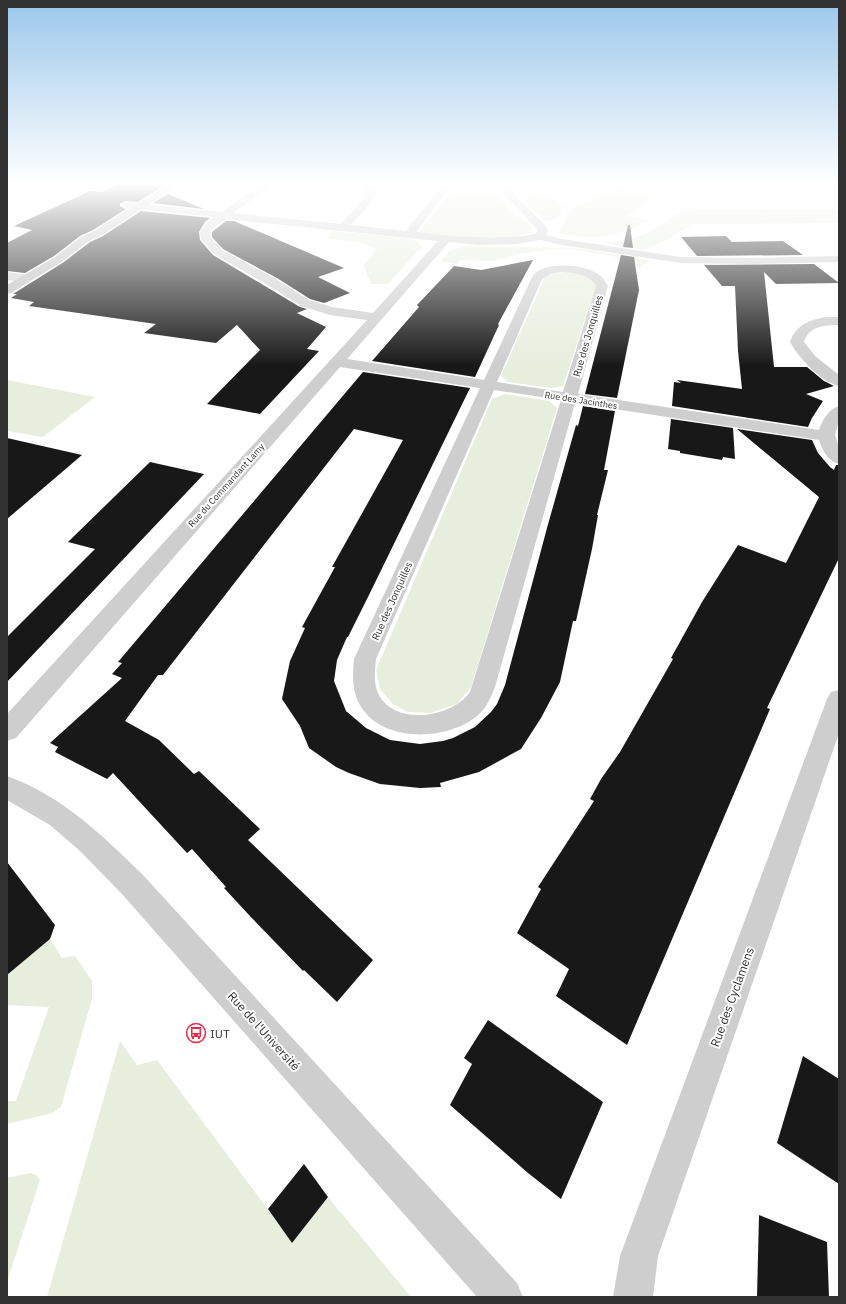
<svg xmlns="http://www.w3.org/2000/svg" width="846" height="1304" font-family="'IBM Plex Sans',sans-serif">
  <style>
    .green { fill: #e8eede }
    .building { fill: #181818 }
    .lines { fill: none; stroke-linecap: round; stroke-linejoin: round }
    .minor { fill: #cecece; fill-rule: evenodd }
    .secondary { fill: #bbb; fill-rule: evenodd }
    .labels { text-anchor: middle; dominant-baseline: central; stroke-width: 4; stroke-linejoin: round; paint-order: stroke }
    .far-street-label { font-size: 9px; fill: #313131; stroke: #fff }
    .street-label { font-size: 10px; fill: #313131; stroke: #fff }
    .near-street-label { font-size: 12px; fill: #313131; stroke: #fff }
    .near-poi-label { font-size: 12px; fill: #313131; stroke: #fff; text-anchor: start }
  </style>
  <rect width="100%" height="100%" fill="#fff"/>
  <g class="green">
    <path d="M456,184H495C495,202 519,216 532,227V231C505,246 449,236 419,233Z"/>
    <path d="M514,184H532C539,199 556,196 563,207C559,217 557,220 546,221C538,214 511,195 514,184Z"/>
    <path d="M623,184H695L677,189L647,201L628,216L649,220C621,237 590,241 559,233L567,216L576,205L592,201L586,200L601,191Z"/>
    <path d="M839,209V223L692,224L667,240L644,250L606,243C639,240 657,230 682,210Z"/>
    <path d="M333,231L412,239L421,245L423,248L418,251L388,284H371L364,266L377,249L362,243L327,238Z"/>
    <path d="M464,246L566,248L592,250L650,261L639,267L609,255L575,250L556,249L518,254L495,261L460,260L458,264L441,261L449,251Z"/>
    <path d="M559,272C576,273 586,272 596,286L563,386L552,388L508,382L501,376L545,277Z"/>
    <path d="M7,380L95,397L43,437L7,431Z"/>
    <path d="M505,394L549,401L557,408L471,687L457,704L430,713L408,712L393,704L380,689L376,670L492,399Z"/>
    <path d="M50,939L62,958L75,956L92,981V999L61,1107L52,1113L7,1124V1101H16L49,1007L7,1005V975Z"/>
    <path d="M120,1041L137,1065L157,1060L292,1242L328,1197L411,1297H47Z"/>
    <path d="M30,1173L36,1175L40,1180L7,1282V1178Z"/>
  </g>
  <g class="building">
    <path d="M118,184H166L138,202L126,201L120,204V206L126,209L93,230L80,236L54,256L25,273L7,271V243L32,230L14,226L90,191L103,192Z"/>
    <path d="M168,194L204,209L153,203Z"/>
    <path d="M141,211L210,218L205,222L199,232L200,240L213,255L300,307L307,309L297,313L326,327L307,349L319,351L260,414L207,404L260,350L237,325L216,343L144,333L156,324L29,306L34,302L11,298L17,294H13L64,262L90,242L103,236Z"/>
    <path d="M226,221H234L344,268L318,277L350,293L324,303L310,299L277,278L223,249L212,237V232Z"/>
    <path d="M628,225H630L633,248L623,247Z"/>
    <path d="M726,236L732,242L783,241L803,255L697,256L681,237Z"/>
    <path d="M621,255L634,257L639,290L617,398L585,394Z"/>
    <path d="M533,260L498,324L499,325L475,377L372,361L419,307L417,305L454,266L481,270Z"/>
    <path d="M814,264L839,283L776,284L764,272L774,367H807L824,381L834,386L806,394L823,401L812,418L808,427L672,406L674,382L681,383L677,380L742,389L738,351L735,286H722L704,265Z"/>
    <path d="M363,372L470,388L369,595L348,637H347L337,660L334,681L346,711L366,728L390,740L420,744L443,741L453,738L475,727L491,712L497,704L505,685L547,528L576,425L578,426L583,406L615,411L604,470H608L597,515H598L592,549L576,621H573L560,682L541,718L521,749L479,772L440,783L441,787L420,788L380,784L349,773L336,767L309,748L300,726L282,699L290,661L305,628L302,627L335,567H332L403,440L354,429L163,675H158L125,721L159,740L194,774L199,771L260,829L248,840L373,960L337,1002L304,970L303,971L249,915L224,888L226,887L192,849L187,853L113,773L107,779L55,752L58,747L50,743L122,678L112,674L122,663L118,662Z"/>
    <path d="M671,419L733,428L735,459L723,457L722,460L680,453V451L668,449Z"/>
    <path d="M737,429L812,440L818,453L830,467L834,470L836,465H839V558L767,708L770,709L627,1045L556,996L569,969L517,933L541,889L538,887L594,801L590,799L601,779L620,752L673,659L671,658L702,602L738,545L786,563L819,497Z"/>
    <path d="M7,438L82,455L7,519Z"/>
    <path d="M150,462L204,474L7,682V637L95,549L68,542Z"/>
    <path d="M7,862L55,925L50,939L7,975Z"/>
    <path d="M488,1020L603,1102L561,1199L528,1173L450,1105L472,1064L464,1058Z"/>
    <path d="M803,1056L839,1079V1184L777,1143Z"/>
    <path d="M304,1164L328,1197L292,1243L268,1209Z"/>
    <path d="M759,1215L827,1242L829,1297H757Z"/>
  </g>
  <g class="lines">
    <g class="minor">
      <path d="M262,184H274L233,213L341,224L366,196V191L359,184H369L376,190V197L351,225L406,231L438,191L446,184H456L444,195L416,232C457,237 496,241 536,234L537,229L506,196L500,184H510L513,193L546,226L548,232L546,235L562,239L681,257L747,258L839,256V262L747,264L681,263L562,245L540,240L517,244L478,245L449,242L347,359L484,380L533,275C545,261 584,264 598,274C603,277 605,281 608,286L578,394L819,430C822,420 829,409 839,406V420L835,435L839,448V464C828,461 822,450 819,440L575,403L495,687C492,694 489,702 484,709C458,740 390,745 364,711C352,696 352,678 354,659L480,388L340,367L16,738L7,741V714L367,320L330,315L301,306L268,285L214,254L201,239L200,232L206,223L214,217L126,208L121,205L126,202L222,212ZM226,219L409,238L438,241L373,313L332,307L309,300L276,279L222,250L211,238L210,232L214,227ZM560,272C573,273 588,273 596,286L563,392L497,382L542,279L551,274ZM494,390L561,400L470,692C452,718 395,726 379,695C373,685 375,670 376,659Z"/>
      <path d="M7,272L29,275L31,278L29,281L25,282L7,280Z"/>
      <path d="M826,317H839V325C824,325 809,326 804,342L815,356L839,375V386C821,382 799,358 790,342C796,325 809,320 826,317Z"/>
      <path d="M839,690V733L658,1256L653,1297H613L620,1256L827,699L831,692Z"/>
      <path d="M7,776C62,796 101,834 142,874L517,1283L523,1297H477L122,894L80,851L50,825L7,800Z"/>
    </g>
    <path class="secondary" d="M169,184H180L102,235L89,241L63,261L11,293L7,294V285L55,257L81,237L94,231Z"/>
  </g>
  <linearGradient id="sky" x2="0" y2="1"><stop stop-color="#9bc7eb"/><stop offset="0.5" stop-color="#fff"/><stop offset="1" stop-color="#fff" stop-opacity="0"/></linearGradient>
  <rect width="846" height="366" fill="url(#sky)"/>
  <defs>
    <symbol id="bus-ring" viewBox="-11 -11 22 22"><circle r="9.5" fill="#fff" stroke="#f12948" stroke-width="1.5"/><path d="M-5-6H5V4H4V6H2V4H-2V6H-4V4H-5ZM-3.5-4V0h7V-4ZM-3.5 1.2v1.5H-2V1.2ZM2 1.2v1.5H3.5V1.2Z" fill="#f12948"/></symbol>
  </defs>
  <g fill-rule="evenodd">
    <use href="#bus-ring" x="185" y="1022" width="22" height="22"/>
  </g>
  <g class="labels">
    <g class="far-street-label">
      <text transform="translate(581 400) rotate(9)">Rue des Jacinthes</text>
      <text transform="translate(226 485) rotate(-48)">Rue du Commandant Lamy</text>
    </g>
    <g class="street-label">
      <text transform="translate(588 336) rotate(-74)">Rue des Jonquilles</text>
      <text transform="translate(392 601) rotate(-66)">Rue des Jonquilles</text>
    </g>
    <g class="near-street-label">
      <text transform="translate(732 997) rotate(-70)">Rue des Cyclamens</text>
      <text transform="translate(264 1031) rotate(48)">Rue de l'Université</text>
    </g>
    <g class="near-poi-label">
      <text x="210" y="1033">IUT</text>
    </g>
  </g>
  <rect width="846" height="1304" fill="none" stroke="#313131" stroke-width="16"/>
</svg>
